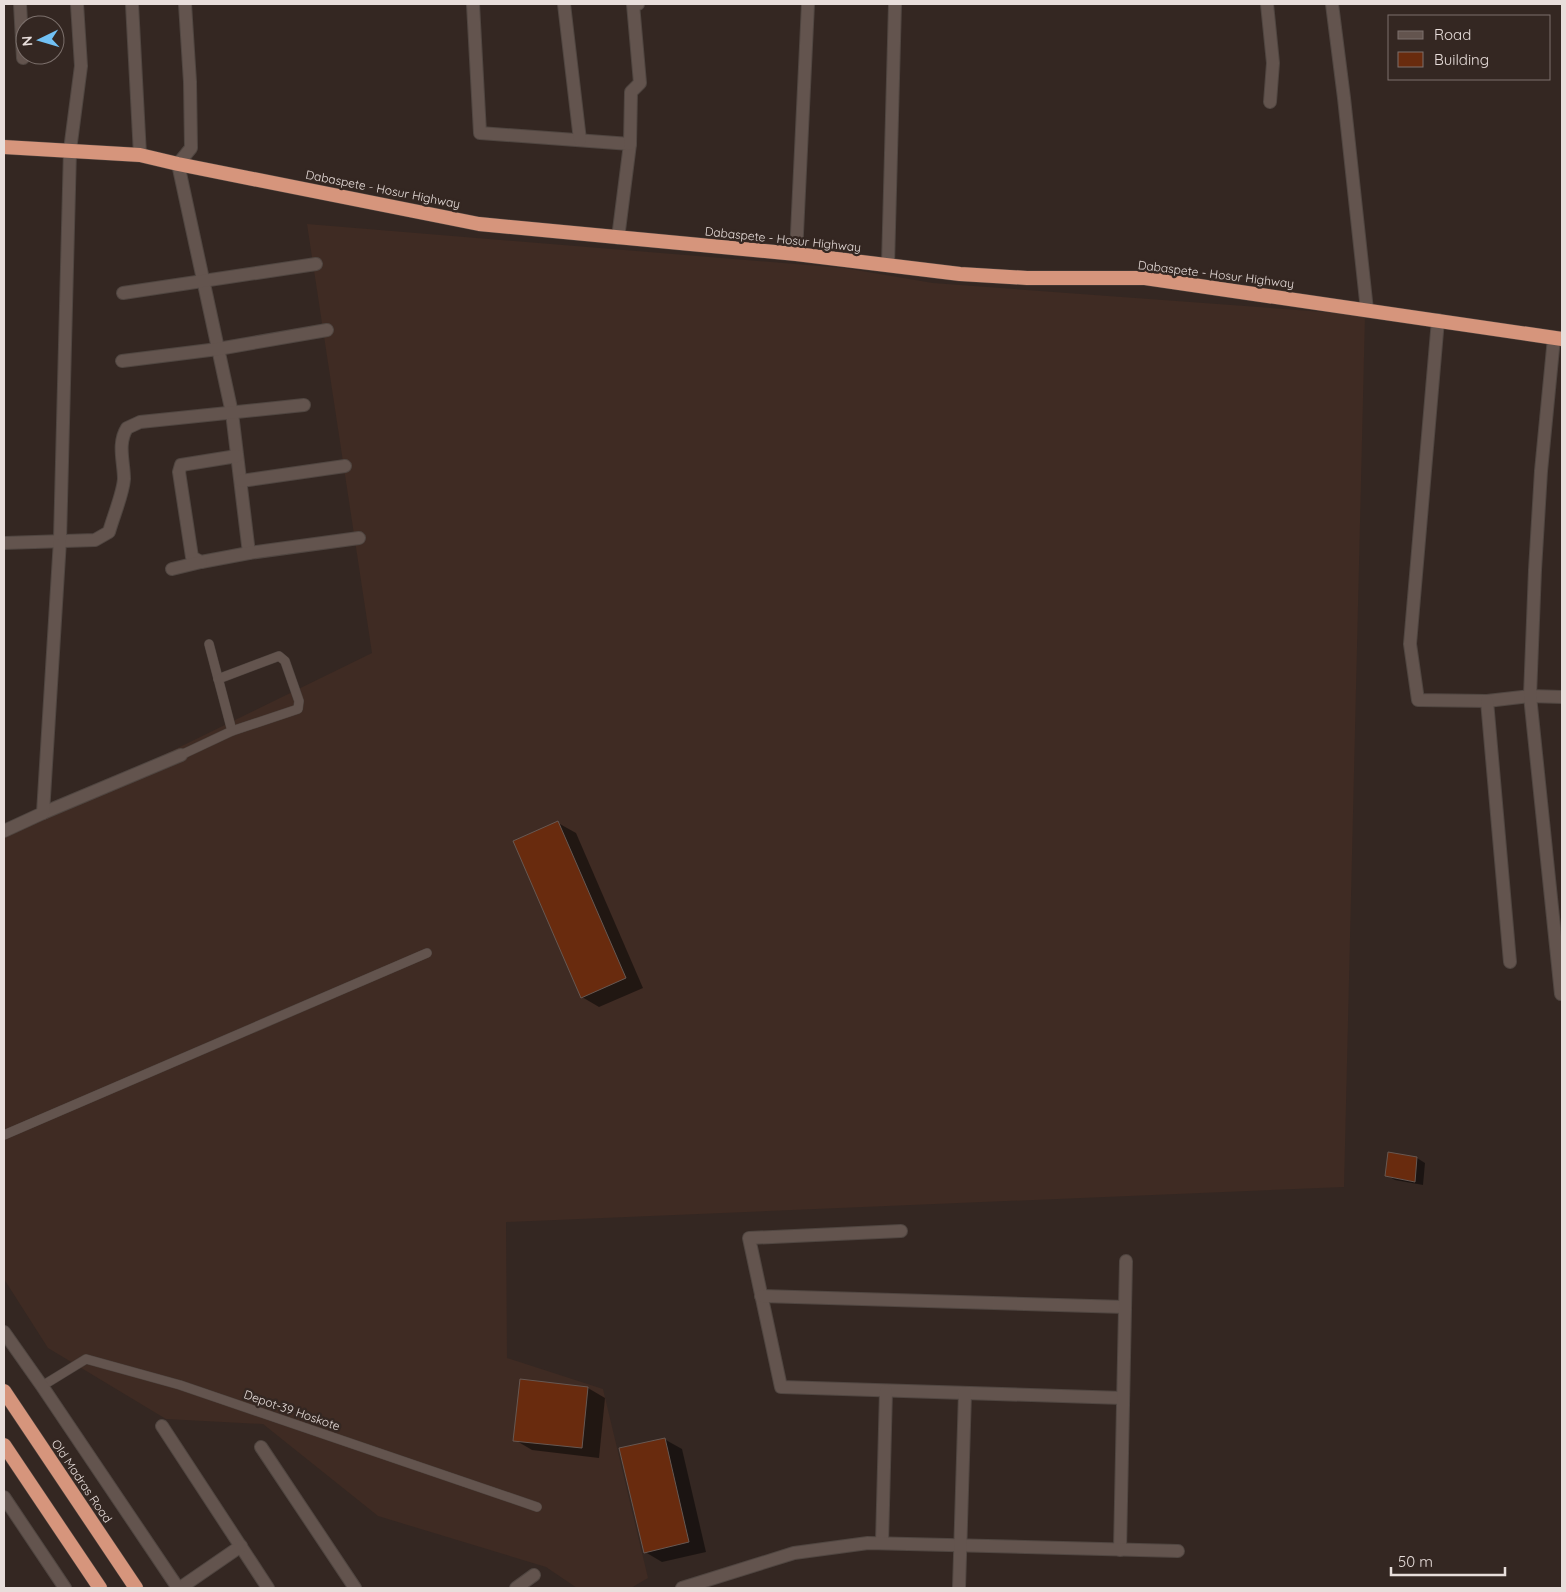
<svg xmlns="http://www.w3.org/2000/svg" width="1566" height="1592" font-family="Quicksand,sans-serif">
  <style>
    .built { fill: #3f2b23 }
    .shadow { fill: #0007 }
    .building { fill: #692b0e; stroke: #675852 }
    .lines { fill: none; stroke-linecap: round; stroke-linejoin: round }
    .service-casing { stroke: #504641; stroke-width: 10 }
    .minor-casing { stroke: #504641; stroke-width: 14 }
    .tertiary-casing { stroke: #504641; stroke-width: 14 }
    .trunk-casing { stroke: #504641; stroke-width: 15 }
    .service { stroke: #63544e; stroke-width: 9 }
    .minor { stroke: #63544e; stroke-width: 12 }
    .tertiary { stroke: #63544e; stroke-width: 12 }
    .trunk { stroke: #d6957c; stroke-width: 14 }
    .labels { text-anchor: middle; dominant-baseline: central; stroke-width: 5; stroke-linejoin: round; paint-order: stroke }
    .street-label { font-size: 12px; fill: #e8dedb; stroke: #342722 }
  </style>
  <rect width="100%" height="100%" fill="#342722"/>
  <path class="built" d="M307,224L844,268L933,283L1365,315L1344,1187L506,1222L507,1358L603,1389L648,1578L631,1588H577L546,1567L378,1516L263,1424L166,1419L48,1348L4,1279V833L372,653Z"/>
  <g class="shadow">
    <path d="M558,823L576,833L643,988L599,1007L582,997Z"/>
    <path d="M1417,1158L1425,1163L1423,1185L1395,1180L1386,1175Z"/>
    <path d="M521,1381L588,1388L605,1398L599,1458L532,1450L515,1440Z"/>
    <path d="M664,1439L682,1449L706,1552L662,1562L645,1552Z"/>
  </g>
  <g class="building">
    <path d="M558,821L626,978L581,998L513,841Z"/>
    <path d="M1388,1152L1417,1157L1415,1182L1385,1176Z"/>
    <path d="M520,1379L588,1387L582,1448L513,1441Z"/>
    <path d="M665,1438L689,1542L644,1553L619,1448Z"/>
  </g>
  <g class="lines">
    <defs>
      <g id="service">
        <path d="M209,644L232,731"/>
        <path d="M181,755L232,731L298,709L299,701L285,661L279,656L218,679"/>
        <path d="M4,1135L427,953"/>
        <path d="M42,1386L86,1359L180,1385L537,1507"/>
      </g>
      <g id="minor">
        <path d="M20,4L23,58"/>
        <path d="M132,4L140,155"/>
        <path d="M185,4L190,82L191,148L178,164L232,413L249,553"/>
        <path d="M473,4L480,133L630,144L618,238"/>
        <path d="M564,4L580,140"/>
        <path d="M1267,4L1273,63L1270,102"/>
        <path d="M1332,4L1344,98L1367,310"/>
        <path d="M630,144L631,92L640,83L633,4H638"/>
        <path d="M796,254L808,4"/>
        <path d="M888,265L895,4"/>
        <path d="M123,293L316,264"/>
        <path d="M1438,320L1410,644L1418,700L1487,701L1530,696L1562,697"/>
        <path d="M1554,338L1541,471L1535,570L1530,696L1561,994"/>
        <path d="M122,361L218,349L327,330"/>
        <path d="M237,456L181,465L179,472L192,557L201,562L249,553L359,538"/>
        <path d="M241,481L345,466"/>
        <path d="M4,543L95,540L109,532C113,517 123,494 124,479C124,462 117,444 127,428L140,422L304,405"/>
        <path d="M172,569L201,562"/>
        <path d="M1487,701L1510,962"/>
        <path d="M43,813L181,755"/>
        <path d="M4,831L43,813L60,540L70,150L81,66L77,4"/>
        <path d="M901,1231L749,1238L781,1387L1123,1398"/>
        <path d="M761,1296L1125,1307"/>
        <path d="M162,1426L268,1588"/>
        <path d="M261,1447L355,1588"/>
        <path d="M882,1543L886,1391"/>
        <path d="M1120,1550L1126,1261"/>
        <path d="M180,1588L241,1546"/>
        <path d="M516,1588L534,1575"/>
        <path d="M682,1588L794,1553L868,1543L1178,1551"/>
        <path d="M959,1588L965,1393"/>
      </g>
      <g id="tertiary">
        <path d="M4,1332L42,1386L178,1588"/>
        <path d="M4,1497L65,1588"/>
      </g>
      <g id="trunk">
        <path d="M4,147L140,155L178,164L479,224L796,254L960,274L1027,278H1145L1562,339"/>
        <path d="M4,1391L136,1588"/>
        <path d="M4,1445L100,1588"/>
      </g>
    </defs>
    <use href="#service" class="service-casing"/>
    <use href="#minor" class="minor-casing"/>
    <use href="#tertiary" class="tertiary-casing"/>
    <use href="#trunk" class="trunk-casing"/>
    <use href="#service" class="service"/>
    <use href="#minor" class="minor"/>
    <use href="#tertiary" class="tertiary"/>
    <use href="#trunk" class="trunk"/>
  </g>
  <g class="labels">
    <g class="street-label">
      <text transform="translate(383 189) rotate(11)">Dabaspete - Hosur Highway</text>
      <text transform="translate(783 239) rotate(6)">Dabaspete - Hosur Highway</text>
      <text transform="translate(1216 274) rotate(7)">Dabaspete - Hosur Highway</text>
      <text transform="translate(292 1410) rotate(19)">Depot-39 Hoskote</text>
      <text transform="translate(82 1481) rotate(56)">Old Madras Road</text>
    </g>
  </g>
  <rect width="1566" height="1592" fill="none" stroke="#e8dedb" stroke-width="10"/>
  <rect x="1388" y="15" width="162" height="65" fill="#342722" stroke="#7c706c"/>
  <rect x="1398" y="31" width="25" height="8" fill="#63544e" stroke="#7c706c"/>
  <text x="1434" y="40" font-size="15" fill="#e8dedb">Road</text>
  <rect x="1398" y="52" width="25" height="15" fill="#692b0e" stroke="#7c706c"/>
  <text x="1434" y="65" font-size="15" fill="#e8dedb">Building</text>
  <g transform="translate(40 40) rotate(265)"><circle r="24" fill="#342722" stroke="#7c706c"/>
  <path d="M0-4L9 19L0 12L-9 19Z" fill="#71c1f5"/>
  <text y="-8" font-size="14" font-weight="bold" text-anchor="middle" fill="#e8dedb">N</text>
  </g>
  <path d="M1391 1567v8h114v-8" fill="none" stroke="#e8dedb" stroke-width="2.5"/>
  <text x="1398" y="1567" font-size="15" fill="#e8dedb" stroke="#342722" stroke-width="4" paint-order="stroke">50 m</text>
</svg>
